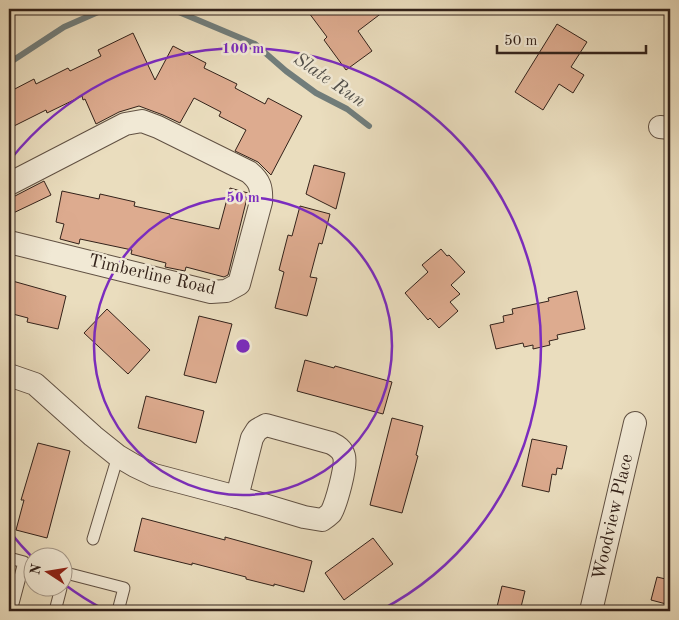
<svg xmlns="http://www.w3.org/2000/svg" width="679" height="620" font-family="'Old Standard TT',serif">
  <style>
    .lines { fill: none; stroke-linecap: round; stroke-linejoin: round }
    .stream { stroke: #717d7b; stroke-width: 6 }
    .building { fill: #ddab8f; stroke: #33221a }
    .service-casing { stroke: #615143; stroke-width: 13 }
    .minor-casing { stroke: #615143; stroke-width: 24 }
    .path { stroke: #33221a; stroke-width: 3; stroke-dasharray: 4 2.5; stroke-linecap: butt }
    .service { stroke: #f1e9d5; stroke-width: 11 }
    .minor { stroke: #f1e9d5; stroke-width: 22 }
    .ring { fill: none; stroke: #7b2cbf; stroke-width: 2.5 }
    .labels { text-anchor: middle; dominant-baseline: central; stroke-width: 5; stroke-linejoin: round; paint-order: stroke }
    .street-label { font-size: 18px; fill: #33221a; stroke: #f1e9d5 }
    .water-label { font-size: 19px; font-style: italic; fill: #52504a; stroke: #f1e9d5 }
    .centre { fill: #7b2cbf; stroke: #f1e9d5; stroke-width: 2.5 }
    .ring-label { font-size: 15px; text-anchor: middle; font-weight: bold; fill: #7b2cbf; stroke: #f1e9d5; stroke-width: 5; stroke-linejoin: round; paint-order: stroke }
  </style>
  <rect width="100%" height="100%" fill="#eaddbe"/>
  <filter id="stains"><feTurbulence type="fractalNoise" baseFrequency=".004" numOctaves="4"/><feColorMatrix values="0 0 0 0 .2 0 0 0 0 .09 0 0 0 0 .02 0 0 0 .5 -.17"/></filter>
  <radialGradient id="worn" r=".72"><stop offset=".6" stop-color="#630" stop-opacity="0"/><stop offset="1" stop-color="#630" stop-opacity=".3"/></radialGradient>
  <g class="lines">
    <g class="stream">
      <path d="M165,9L174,10L255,44L286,71L316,93L347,109L369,126"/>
      <path d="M9,63L64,27L105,9"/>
    </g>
  </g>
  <g class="building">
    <path d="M306,9H387L358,31L372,51L346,70L324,40L327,37Z"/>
    <path d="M557,24L587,42L571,67L584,75L573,93L559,84L543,110L515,92Z"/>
    <path d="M133,33L155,80L173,46L206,63L204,68L237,84L235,88L265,104L268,98L302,116L271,175L258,162L235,151L246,130L219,116L221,112L194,98L180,123L163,115L139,106L119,112L96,124L85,99L83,100L82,96L47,113L46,110L14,126L9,115V92L34,79L36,84L68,68L70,71L101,56L98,50Z"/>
    <path d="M314,165L345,173L336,209L306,194Z"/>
    <path d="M44,181L51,195L9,215V197L15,196Z"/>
    <path d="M230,188L248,193V194L228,275L224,277L186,267L185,271L165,267L166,263L131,254L132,250L80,239L79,244L60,239L64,224L56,222L62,191L99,199L100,194L135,202L134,206L170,214V218L219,229Z"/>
    <path d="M300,206L330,214L322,244L319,243L310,277L317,278L307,316L275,308L284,272L279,270L288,235L292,236Z"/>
    <path d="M441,249L447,256L449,255L465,272L451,285L460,294L450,302L458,311L439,328L430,318L428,320L405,293L428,272L422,265Z"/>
    <path d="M9,280L66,296L58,329L27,322L28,318L9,313Z"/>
    <path d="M577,291L585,329L557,335L558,339L549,341L550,345L533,349V345L524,347L523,343L496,349L490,325L504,322L503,316L513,314L512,309L549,301L548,298Z"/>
    <path d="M107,309L150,350L128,374L84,333Z"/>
    <path d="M199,316L232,324L216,383L184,375Z"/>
    <path d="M305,360L334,368L335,366L392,382L383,414L297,391Z"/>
    <path d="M146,396L204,411L196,443L138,428Z"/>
    <path d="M392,418L423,426L416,455L418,456L402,513L370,505Z"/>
    <path d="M532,439L567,446L562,469L557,468L556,475L552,474L549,492L522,486Z"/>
    <path d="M38,443L70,451L47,538L16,530L24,500H21Z"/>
    <path d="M142,518L225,540V537L312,561L304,592L274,584V586L246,579V577L192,563V565L134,551Z"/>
    <path d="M373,538L393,564L344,600L325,573Z"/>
    <path d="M657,577L670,580V605L651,600Z"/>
    <path d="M502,586L525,591L520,611H496Z"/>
  </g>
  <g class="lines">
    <defs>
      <g id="service">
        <path d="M93,539L118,456"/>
        <path d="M9,558L24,562L11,611"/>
        <path d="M62,572L124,588L118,611"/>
        <path d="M55,611L61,588"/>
      </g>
      <g id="minor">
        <path d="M660,127L670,128"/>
        <path d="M9,184L125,124L142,121L158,127L249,172C260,181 262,188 261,202L239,284L226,291L211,292L9,242"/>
        <path d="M9,375L35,384L93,436L118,456L135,466L154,475L237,497"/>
        <path d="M266,425L331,443C337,446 342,449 344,456C347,466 336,504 331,513C328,516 325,518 322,520L304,517L237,497L252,438L257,430Z"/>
        <path d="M591,611L635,423"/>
      </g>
    </defs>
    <use href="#service" class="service-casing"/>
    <use href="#minor" class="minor-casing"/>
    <path class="path" d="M188,611L192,609L223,611"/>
    <use href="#service" class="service"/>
    <use href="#minor" class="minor"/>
  </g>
  <g class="ring">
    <circle cx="243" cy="346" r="149"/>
    <path d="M105 610A298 298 0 0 1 64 584M32 557A298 298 0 0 1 10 532M10 160A298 298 0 1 1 381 610"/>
  </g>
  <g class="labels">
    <g class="street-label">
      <text transform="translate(152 275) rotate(13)">Timberline Road</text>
      <text transform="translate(613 517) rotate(-77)">Woodview Place</text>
    </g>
    <g class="water-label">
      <text transform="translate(329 81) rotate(34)">Slate Run</text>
    </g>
  </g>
  <circle cx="243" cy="346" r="8" class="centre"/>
  <g class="ring-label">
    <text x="243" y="53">100 m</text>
    <text x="243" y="202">50 m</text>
  </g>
  <rect width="679" height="620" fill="none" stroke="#eaddbe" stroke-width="30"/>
  <rect x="10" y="10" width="659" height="600" fill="none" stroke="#33221a" stroke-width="2.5"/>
  <rect x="15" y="15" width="649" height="590" fill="none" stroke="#33221a"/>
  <g transform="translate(48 572) rotate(282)"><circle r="24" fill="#f1e9d5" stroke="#a5998a"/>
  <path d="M0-4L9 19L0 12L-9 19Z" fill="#8f2418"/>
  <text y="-8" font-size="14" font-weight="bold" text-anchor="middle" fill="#33221a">N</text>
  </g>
  <path d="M497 45v8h149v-8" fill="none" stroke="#33221a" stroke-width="2.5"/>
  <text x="504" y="45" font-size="15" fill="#33221a" stroke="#f1e9d5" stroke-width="4" paint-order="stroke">50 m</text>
  <rect width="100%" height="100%" filter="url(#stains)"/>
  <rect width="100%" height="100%" fill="url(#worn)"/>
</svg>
